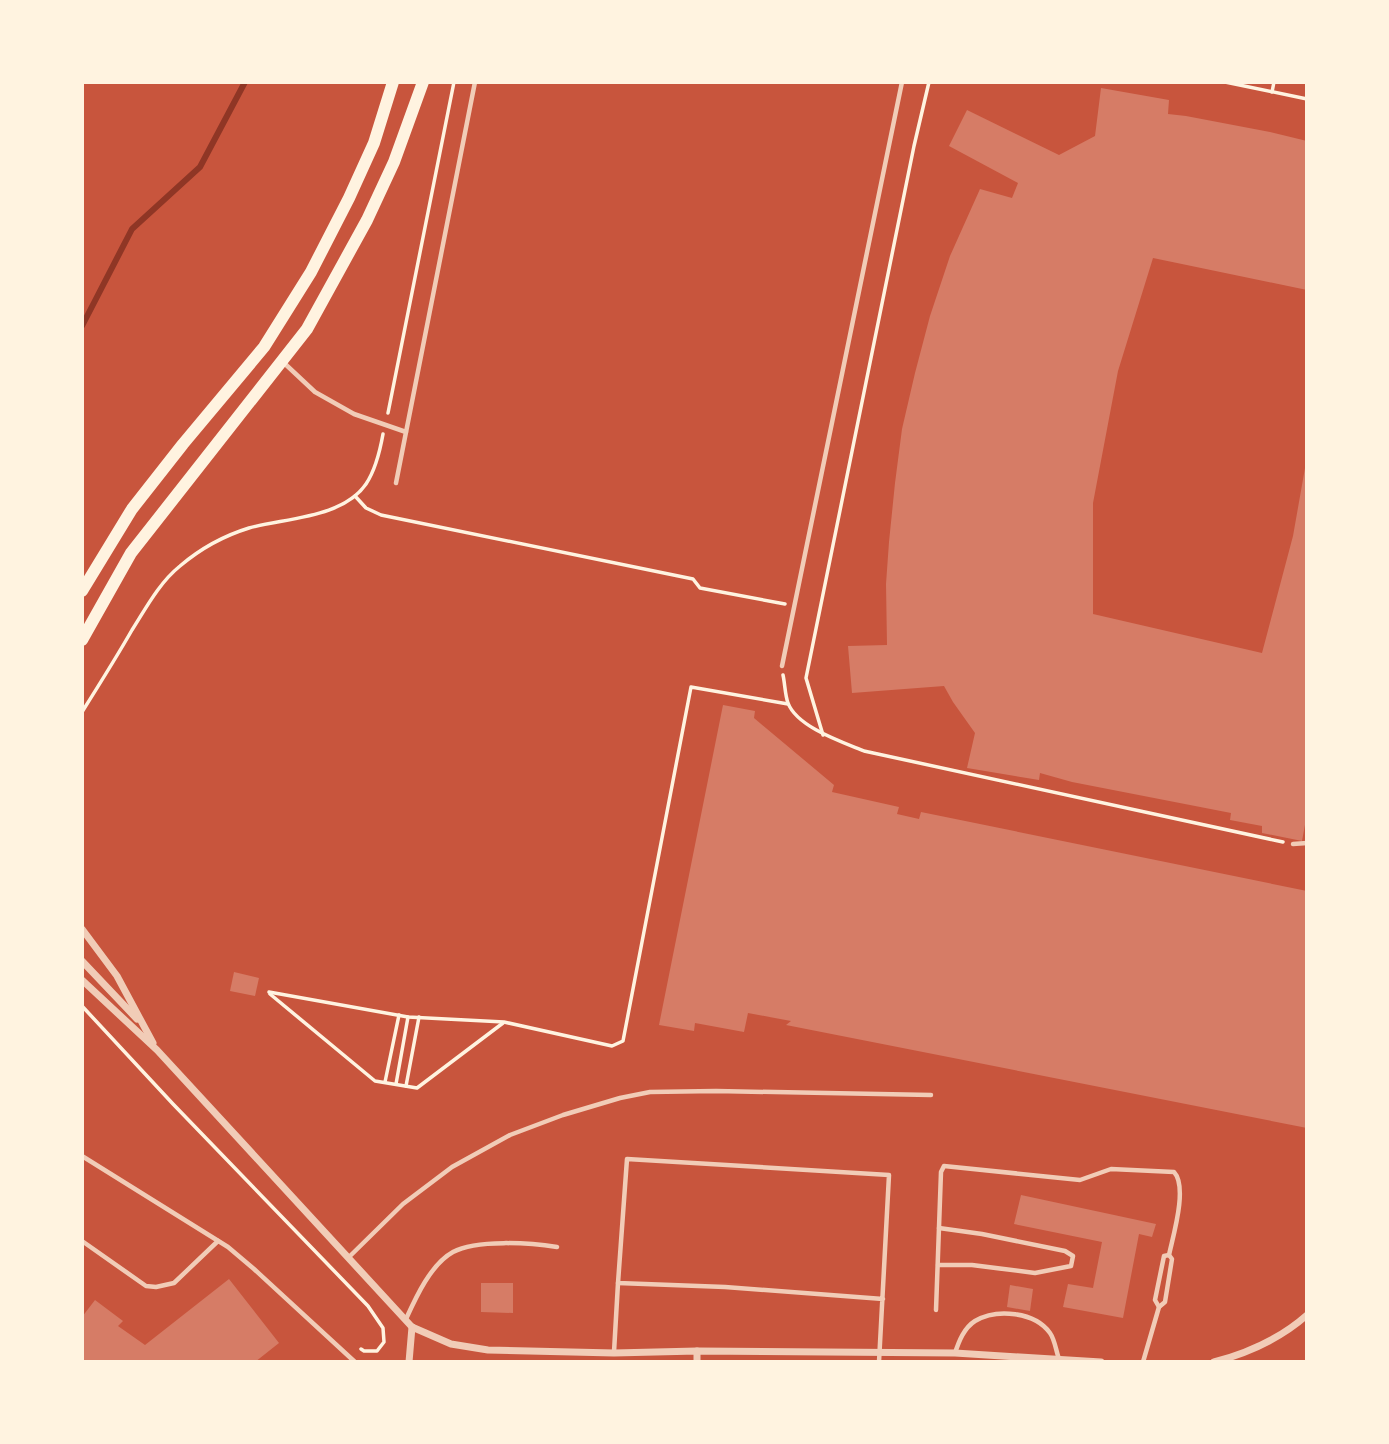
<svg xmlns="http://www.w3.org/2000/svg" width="1389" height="1444" font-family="'IBM Plex Serif',serif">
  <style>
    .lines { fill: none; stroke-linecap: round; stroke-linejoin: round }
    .stream { stroke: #8f3625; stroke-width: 6 }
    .building { fill: #d67c66 }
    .path { stroke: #fff3e0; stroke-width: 3.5 }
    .service { stroke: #f1ccb7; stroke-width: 4.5 }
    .minor { stroke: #f1ccb7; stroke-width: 7 }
    .secondary { stroke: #fff3e0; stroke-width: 12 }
  </style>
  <rect width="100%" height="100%" fill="#c8553d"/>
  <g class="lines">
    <path class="stream" d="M82,326L132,229L200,167L245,82"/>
  </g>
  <g class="building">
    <path d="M1101,88L1169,100L1168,114L1186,116L1270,132L1307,141V290L1153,258L1118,371L1093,503V614L1262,653L1293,536L1305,468H1307V814L1302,841L1262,833V826L1230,820L1231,813L1072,782L1040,773L1039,780L967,768L975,733L953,702L944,686L852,693L848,646L887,645L886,584L889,542L895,483L902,429L915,373L930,316L950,256L980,189L1012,198L1018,183L949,146L967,110L1059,155L1095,136Z"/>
    <path d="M723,705L755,711L754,718L834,785L832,792L899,807L897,814L919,819L921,812L1307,891V1128L786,1025L791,1021L748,1013L744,1032L695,1023L694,1031L659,1025Z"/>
    <path d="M234,972L259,978L255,996L230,991Z"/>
    <path d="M1021,1195L1156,1224L1152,1237L1139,1234L1123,1318L1063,1307L1068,1284L1093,1288L1102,1242L1014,1224Z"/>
    <path d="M229,1279L279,1343L255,1362H82V1317L95,1300L123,1321L118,1326L145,1345Z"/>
    <path d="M481,1283H513V1313L481,1312Z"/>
    <path d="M1010,1285L1033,1289L1030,1311L1007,1307Z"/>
  </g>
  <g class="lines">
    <g class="path">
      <path d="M1225,82L1307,99"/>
      <path d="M1272,92L1274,82"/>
      <path d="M388,413L454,82"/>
      <path d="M355,496L366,508L381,515L693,579L700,588L785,604"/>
      <path d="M783,675C785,684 785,695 788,703C797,727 842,742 864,751L1283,842"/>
      <path d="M82,712C99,685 116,658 132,630C146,608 159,583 180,566C200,549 223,536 249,528C285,518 343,518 366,484C376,469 380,451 383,434"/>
      <path d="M823,735L806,678L914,146L929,82"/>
      <path d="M269,992L408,1017L504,1022L612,1046L623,1041L691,687L788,704"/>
      <path d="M270,994L375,1081L417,1088L503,1023"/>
      <path d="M82,1006L173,1104L368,1306L383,1328L384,1342L377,1351H364L361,1349"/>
      <path d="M385,1082L399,1015"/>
      <path d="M396,1084L408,1017"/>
      <path d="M406,1086L419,1017"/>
    </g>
    <g class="service">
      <path d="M283,362L315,392L354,414L406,432"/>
      <path d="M396,483L475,82"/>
      <path d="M782,666L902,82"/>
      <path d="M1293,844L1307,843"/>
      <path d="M82,1156L228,1247L254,1269L355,1362"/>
      <path d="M82,1241L146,1286L156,1287L174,1283L218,1241"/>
      <path d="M349,1257L403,1204L452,1167L510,1135L563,1115L620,1098L650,1092L716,1091L931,1095"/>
      <path d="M938,1265H972L1035,1273L1071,1266L1073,1256L1065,1251L982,1234L939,1228"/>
      <path d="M1159,1307L1155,1300L1164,1256L1169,1255"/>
      <path d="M936,1310L941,1172L944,1166L1080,1180L1111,1169L1174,1172C1188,1187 1173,1236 1169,1255L1172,1259L1165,1302L1159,1307L1143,1362"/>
      <path d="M406,1319C416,1297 431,1264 453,1252C476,1239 531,1243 557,1247"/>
      <path d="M614,1352L618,1283"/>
      <path d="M955,1353C959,1341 964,1328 975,1321C997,1308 1035,1312 1050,1333C1055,1340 1056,1351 1059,1359"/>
      <path d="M879,1362L889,1175L627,1159L618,1283L725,1287L883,1299"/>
    </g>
    <g class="minor">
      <path d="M82,929L117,976L153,1043"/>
      <path d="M82,961L137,1019"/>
      <path d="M82,980L157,1050L412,1327L451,1344L488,1350L614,1353L697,1351L955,1353L1101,1362"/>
      <path d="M409,1362L412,1327"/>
      <path d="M697,1362V1351"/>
      <path d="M1214,1362C1248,1353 1280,1339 1307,1315"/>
    </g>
    <g class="secondary">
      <path d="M82,591L132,509L183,444L264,347L311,272L349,198L374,143L393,82"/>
      <path d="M82,640L131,553L307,329L367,220L394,162L423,82"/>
    </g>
  </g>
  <rect width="1389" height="1444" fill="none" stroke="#fff3e0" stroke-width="168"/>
</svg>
